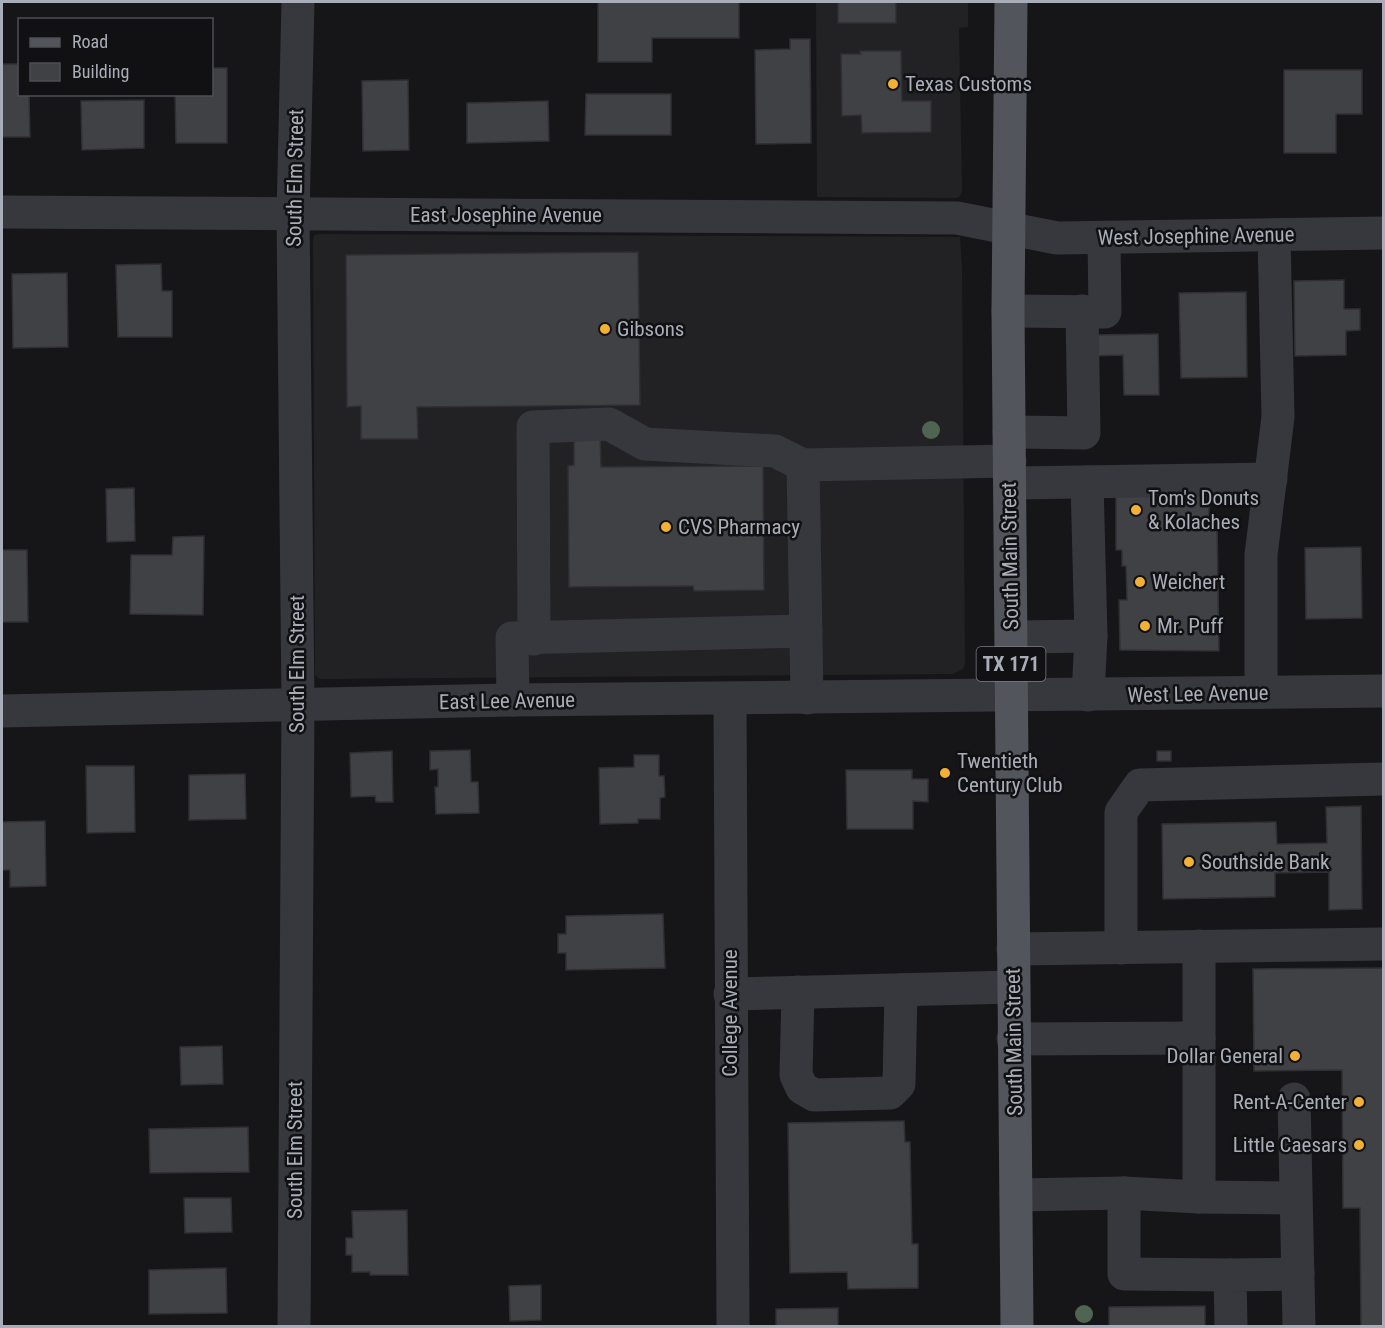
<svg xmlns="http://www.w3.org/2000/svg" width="1385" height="1328" font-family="'Roboto Condensed',sans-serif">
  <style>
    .built { fill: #222225 }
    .building { fill: #404145; stroke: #303034; stroke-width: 1.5 }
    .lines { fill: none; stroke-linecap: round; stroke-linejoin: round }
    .minor { stroke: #37383d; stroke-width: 33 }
    .major { stroke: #53555c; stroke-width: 33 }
    .tree { fill: #506452 }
    .poi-dot { fill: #f2b134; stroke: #111113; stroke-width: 2 }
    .labels { text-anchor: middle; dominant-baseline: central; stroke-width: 5; stroke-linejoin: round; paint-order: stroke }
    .shield { fill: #111113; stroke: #7b7e86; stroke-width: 1.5 }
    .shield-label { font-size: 20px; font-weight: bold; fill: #a8adb8 }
    .poi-label { font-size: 21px; fill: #a8adb8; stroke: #111113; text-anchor: start }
    .street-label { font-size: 21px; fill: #a8adb8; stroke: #111113 }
  </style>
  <rect width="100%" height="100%" fill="#161618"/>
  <g class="built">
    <path d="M816,2H968V27L959,28L962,190L960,196L956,198L817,197Z"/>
    <path d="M320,234L960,237L962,269L965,664L963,669L953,674L319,679L315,675L313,239L314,235Z"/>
  </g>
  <g class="building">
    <path d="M598,2H739V38H652V62H598Z"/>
    <rect x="838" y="2" width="58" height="21"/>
    <path d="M790,39H810L811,143L756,144L755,50L790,49Z"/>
    <path d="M860,51H901L902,101H931V132L862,133L861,115L842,116L841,54H861Z"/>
    <path d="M2,64H20V94H29L30,137H2Z"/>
    <path d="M212,68H227V143H176L175,94H212Z"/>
    <path d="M1284,70H1362V114H1336V153H1284Z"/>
    <path d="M408,80L409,150L363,151L362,81Z"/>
    <path d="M586,94H671V135H585Z"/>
    <path d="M144,100V148L82,150L81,101Z"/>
    <path d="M548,101L549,141L467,143V103Z"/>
    <path d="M638,252L640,405L417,407L418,439H361V406L347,407L346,255Z"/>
    <path d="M161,264L162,291H172V337H118L116,265Z"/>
    <path d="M67,273L68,347L13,348L12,274Z"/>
    <path d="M1344,280V309H1360V330L1346,331V355L1295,356L1294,281Z"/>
    <path d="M1246,292L1247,377L1181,378L1179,293Z"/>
    <path d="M1158,334L1159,395H1124L1123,355L1092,356V335Z"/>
    <path d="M574,432H600L601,467L763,466L764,590L694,591L693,586L569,587L568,466L574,465Z"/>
    <path d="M134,488L135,541L107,542L106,489Z"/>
    <path d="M1209,494V520L1217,521L1219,651L1120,650L1119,600H1127L1126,566H1122V550H1116V495Z"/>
    <path d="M204,536L203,615L130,614L131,555H172L173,537Z"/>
    <path d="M1361,547L1362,618L1306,619L1305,548Z"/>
    <path d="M2,550H27L28,622H2Z"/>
    <path d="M470,750L471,782H478L479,813L436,814L435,787H438V769L430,770V751Z"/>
    <path d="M392,751L393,802H376L375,796L351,797L350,753Z"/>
    <rect x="1157" y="751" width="14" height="10"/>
    <path d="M634,755H659V776H664L665,797L660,798V819H638V823L600,824L599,768L634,767Z"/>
    <path d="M86,766H134L135,832L87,833Z"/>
    <path d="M846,770H912V779H928V802L913,801V829H847Z"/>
    <path d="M245,774L246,819L189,820V775Z"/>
    <path d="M1361,806L1362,909L1329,910V872L1275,873V897L1163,899L1162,824L1276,822L1277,844L1327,843L1326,807Z"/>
    <path d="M45,821L46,886L10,887V870H2V822Z"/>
    <path d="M663,914L665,968L566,970V953H558V934H566V916Z"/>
    <path d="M1384,968V1326H1361L1360,1208H1343L1342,1070L1254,1071L1253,969Z"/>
    <path d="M222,1046L223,1084L181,1085L180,1047Z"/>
    <path d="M904,1121L905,1142H910L912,1244H918V1288L848,1289L847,1272L790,1273L788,1123Z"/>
    <path d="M248,1127L249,1172L150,1173L149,1129Z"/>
    <path d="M184,1198H231L232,1232L185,1233Z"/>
    <path d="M407,1210L408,1275H370V1272H352V1255H346V1238H353L352,1211Z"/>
    <path d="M226,1268L227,1313L149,1314V1270Z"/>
    <path d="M541,1285V1320L510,1321L509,1286Z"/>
    <path d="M1205,1306V1326H1109V1307Z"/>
    <path d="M838,1308V1326H776V1309Z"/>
  </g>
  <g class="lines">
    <g class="minor">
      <path d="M2,212L957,218L1057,238L1384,233"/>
      <path d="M1008,311L1105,312L1104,238"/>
      <path d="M1009,432L1084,433L1082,311"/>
      <path d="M1010,483L1271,479"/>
      <path d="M1011,637L1091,636L1087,482"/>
      <path d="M534,639L533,427L609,424L645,444L775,451L803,465"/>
      <path d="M1261,692V555L1278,417L1274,235"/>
      <path d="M1088,695L1091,636"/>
      <path d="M807,698L803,465L1010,461"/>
      <path d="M730,699L733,1326"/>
      <path d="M513,700L512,638L806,631"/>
      <path d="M2,711L513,700L1384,691"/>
      <path d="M1199,946V1197"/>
      <path d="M1121,948V812L1140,785L1384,779"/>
      <path d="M1013,949L1384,944"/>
      <path d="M798,992L796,1075L802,1088L814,1095L890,1093L899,1084L901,990"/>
      <path d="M730,994L1013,987"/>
      <path d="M1013,1039L1199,1038"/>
      <path d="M1294,1099L1299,1326"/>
      <path d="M1124,1193V1274L1230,1275"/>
      <path d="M1016,1195L1124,1193L1199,1197L1295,1198"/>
      <path d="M294,1326L298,704L293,214L298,2"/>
      <path d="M1231,1326L1230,1275L1298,1274"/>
    </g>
    <path class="major" d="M1011,2L1008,311L1017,1326"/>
  </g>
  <g class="tree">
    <circle cx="931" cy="430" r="9"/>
    <circle cx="1084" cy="1314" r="9"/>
  </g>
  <g class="poi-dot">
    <circle cx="893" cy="84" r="6"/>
    <circle cx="605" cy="329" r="6"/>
    <circle cx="1136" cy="510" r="6"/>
    <circle cx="666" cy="527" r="6"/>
    <circle cx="1140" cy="582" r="6"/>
    <circle cx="1145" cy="626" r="6"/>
    <circle cx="945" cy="773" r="6"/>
    <circle cx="1189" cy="862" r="6"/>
    <circle cx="1295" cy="1056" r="6"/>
    <circle cx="1359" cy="1102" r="6"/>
    <circle cx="1359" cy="1145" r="6"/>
  </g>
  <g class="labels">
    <rect class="shield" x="976.5" y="647" width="69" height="34" rx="4.5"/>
    <g class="shield-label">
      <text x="1011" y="664">TX 171</text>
    </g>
    <g class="poi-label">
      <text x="905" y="84">Texas Customs</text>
      <text x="617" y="329">Gibsons</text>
      <text x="1148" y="498">Tom's Donuts<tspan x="1148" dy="24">&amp; Kolaches</tspan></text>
      <text x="678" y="527">CVS Pharmacy</text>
      <text x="1152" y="582">Weichert</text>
      <text x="1157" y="626">Mr. Puff</text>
      <text x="957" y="761">Twentieth<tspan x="957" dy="24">Century Club</tspan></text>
      <text x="1201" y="862">Southside Bank</text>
      <text x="1283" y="1056" text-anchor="end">Dollar General</text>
      <text x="1347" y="1102" text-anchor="end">Rent-A-Center</text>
      <text x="1347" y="1145" text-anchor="end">Little Caesars</text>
    </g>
    <g class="street-label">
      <text transform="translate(295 178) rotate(-89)">South Elm Street</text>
      <text x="506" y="215">East Josephine Avenue</text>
      <text transform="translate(1196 236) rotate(-1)">West Josephine Avenue</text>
      <text transform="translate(1010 556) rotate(-91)">South Main Street</text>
      <text transform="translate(297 664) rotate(-90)">South Elm Street</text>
      <text transform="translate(1198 694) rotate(-1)">West Lee Avenue</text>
      <text transform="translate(507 701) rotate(-1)">East Lee Avenue</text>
      <text transform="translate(730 1013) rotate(-90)">College Avenue</text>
      <text transform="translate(1014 1042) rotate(-91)">South Main Street</text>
      <text transform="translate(295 1150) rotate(-90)">South Elm Street</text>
    </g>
  </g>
  <rect width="1385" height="1328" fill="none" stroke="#a8adb8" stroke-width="6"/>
  <rect x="18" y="18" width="195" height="78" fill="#111113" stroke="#4d4f55" stroke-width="1.5"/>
  <rect x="30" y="38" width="30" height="9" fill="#53555c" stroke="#4d4f55" stroke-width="1.5"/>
  <text x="72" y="48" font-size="18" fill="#a8adb8">Road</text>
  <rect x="30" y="63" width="30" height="18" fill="#404145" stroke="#4d4f55" stroke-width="1.5"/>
  <text x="72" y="78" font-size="18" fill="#a8adb8">Building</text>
</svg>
